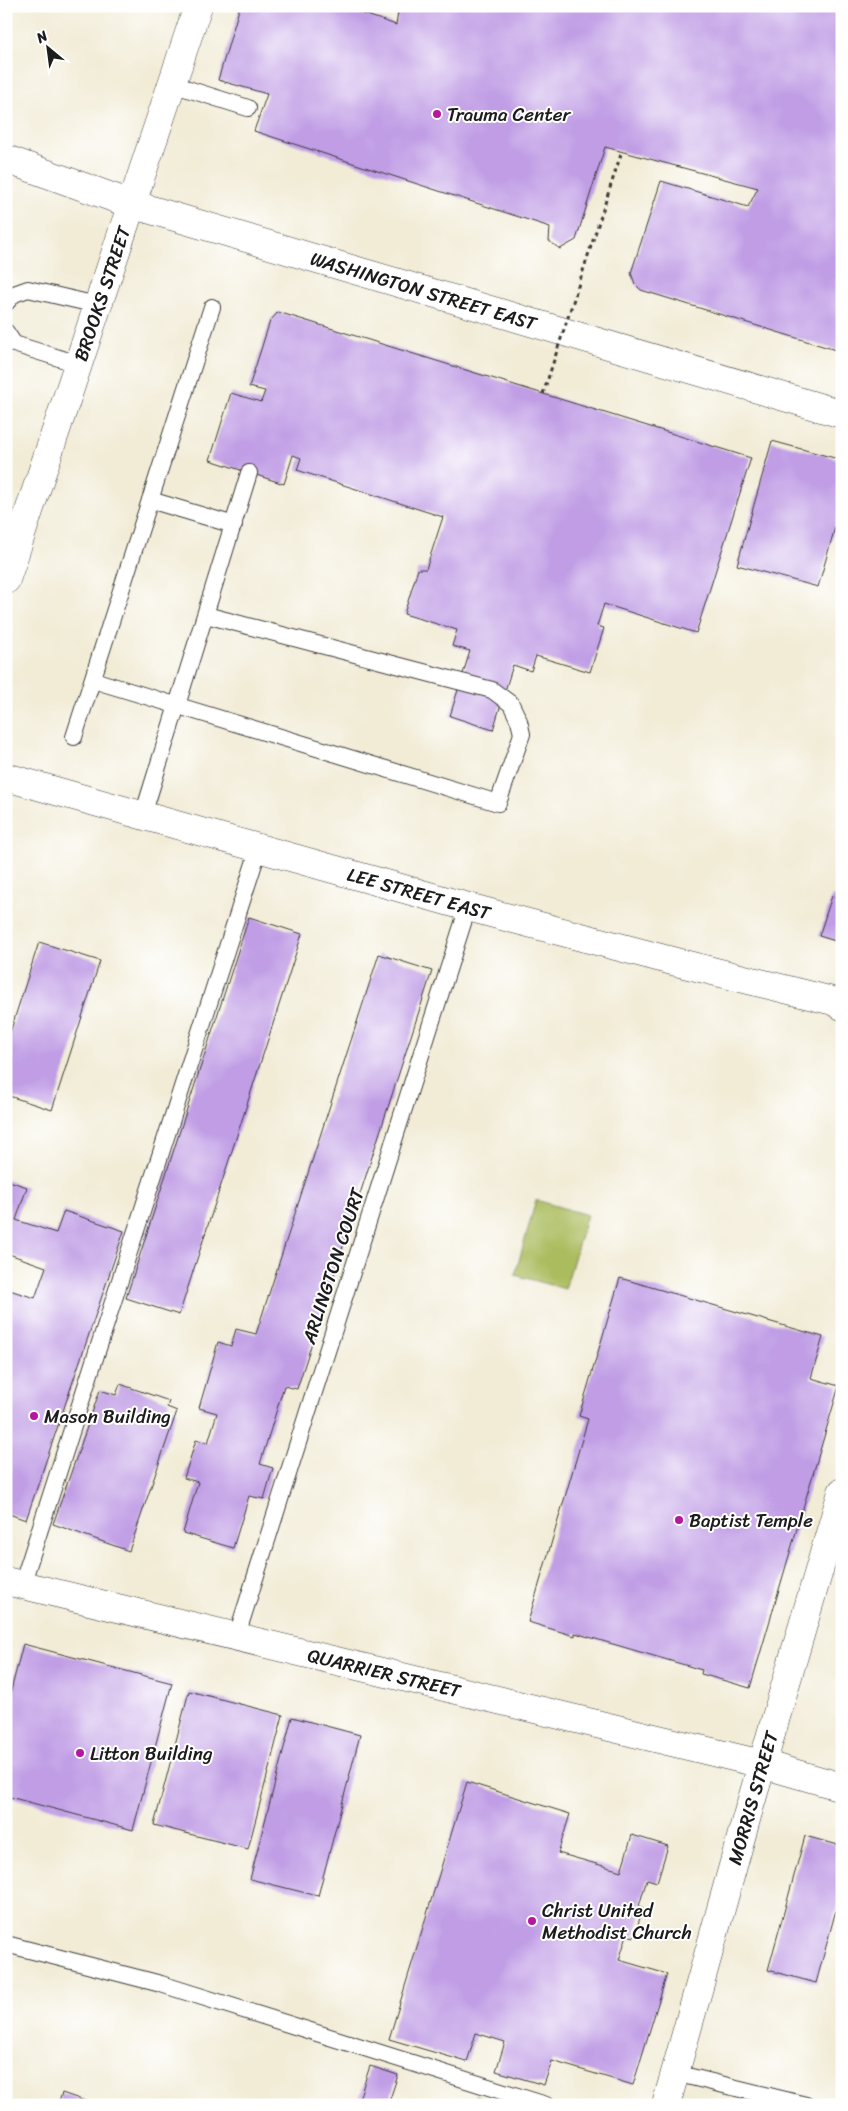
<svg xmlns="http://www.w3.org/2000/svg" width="848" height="2111" font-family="Sriracha,sans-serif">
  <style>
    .green { fill: #abbc5f; stroke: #646c3e }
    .building { fill: #c09de5 }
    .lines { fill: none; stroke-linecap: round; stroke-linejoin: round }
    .service-casing { stroke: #3c3b38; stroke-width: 18 }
    .minor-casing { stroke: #3c3b38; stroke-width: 29 }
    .tertiary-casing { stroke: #3c3b38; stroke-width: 29 }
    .secondary-casing { stroke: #3c3b38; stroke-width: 29 }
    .primary-casing { stroke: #3c3b38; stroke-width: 29 }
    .service { stroke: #fff; stroke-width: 16 }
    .minor { stroke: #fff; stroke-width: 28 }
    .tertiary { stroke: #fff; stroke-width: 28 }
    .secondary { stroke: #fff; stroke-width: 28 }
    .primary { stroke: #fff; stroke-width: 28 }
    .path-bridge { stroke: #3c3b38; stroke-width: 3; stroke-dasharray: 4 4; stroke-linecap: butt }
    .poi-dot { fill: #b5179e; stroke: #fff; stroke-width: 2 }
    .labels { text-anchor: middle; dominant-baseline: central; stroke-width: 4; stroke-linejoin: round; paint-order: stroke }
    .poi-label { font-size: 19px; fill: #1c1c1c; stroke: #fff; text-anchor: start }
    .street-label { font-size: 19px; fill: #1c1c1c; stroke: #fff }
  </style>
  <rect width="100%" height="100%" fill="#fff"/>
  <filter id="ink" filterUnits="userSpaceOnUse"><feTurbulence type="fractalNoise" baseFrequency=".02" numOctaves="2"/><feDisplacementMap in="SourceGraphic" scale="10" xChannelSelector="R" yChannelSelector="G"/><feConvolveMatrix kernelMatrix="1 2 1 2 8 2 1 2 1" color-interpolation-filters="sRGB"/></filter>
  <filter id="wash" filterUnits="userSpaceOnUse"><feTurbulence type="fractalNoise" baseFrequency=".0096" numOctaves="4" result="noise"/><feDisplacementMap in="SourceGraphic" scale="20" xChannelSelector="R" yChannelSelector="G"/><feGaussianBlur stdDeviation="1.12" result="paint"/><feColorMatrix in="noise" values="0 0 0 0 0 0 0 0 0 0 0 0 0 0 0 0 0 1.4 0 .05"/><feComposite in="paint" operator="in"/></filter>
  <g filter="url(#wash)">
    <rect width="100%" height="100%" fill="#f2ecd7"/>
    <g class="green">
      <path d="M536,1200L587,1215L565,1289L515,1275Z"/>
      <path d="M476,2095L507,2105H473Z"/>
    </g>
    <g id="blocks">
      <g class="building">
        <path d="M240,6H341L396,25L399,6H842V352L641,290L635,284L631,273L661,181L748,207L758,188L605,147L576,240L560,249L549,241L550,227L254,131L267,94L218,80Z"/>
        <path d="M278,312L751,458L696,633L604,604L597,626L604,628L590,672L536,656L531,671L513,665L493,730L450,716L470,651L452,646L457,630L404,614L418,569H426L443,517L297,470L301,458L293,455L284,484L210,460L231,393L261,402L265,391L249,387L270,321Z"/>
        <path d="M772,441L842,460V503L818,587L737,565Z"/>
        <path d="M832,896L842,899V943L819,936Z"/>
        <path d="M249,917L302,934L179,1315L126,1298Z"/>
        <path d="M39,942L100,961L52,1110L6,1095V1045Z"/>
        <path d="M379,954L432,971L297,1389L284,1386L260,1464L273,1468L264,1499L249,1496L233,1548L183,1533L198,1482L184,1478L196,1440L208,1443L217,1413L199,1408L218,1342L231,1346L236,1329L256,1334Z"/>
        <path d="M6,1180L27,1187L16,1220L56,1233L64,1211L124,1231L26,1520L6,1513V1289L35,1298L46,1267L6,1253Z"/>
        <path d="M620,1278L823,1337L811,1378L839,1386L750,1688L701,1674L702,1670L575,1633V1636L528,1622L588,1419L579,1416Z"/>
        <path d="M120,1384L169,1401L167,1407L177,1411L129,1551L53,1524L100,1390L116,1395Z"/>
        <path d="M23,1644L172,1683L133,1830L6,1796V1710Z"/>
        <path d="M189,1691L283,1715L248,1849L154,1825Z"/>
        <path d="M292,1717L360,1735L318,1896L250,1879Z"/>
        <path d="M467,1782L570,1814L558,1853L621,1871L632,1835L668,1846L657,1882L647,1879L639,1906L643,1908L634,1937L627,1935L619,1960L667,1974L633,2085L552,2061L544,2085L496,2071L505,2042L476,2033L467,2062L389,2039Z"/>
        <path d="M805,1836L842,1846V1888L816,1983L768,1970Z"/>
        <path d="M370,2066L398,2075L388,2105H357Z"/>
        <path d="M62,2093L94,2104V2105H58Z"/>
      </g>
    </g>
  </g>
  <g filter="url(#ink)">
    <use href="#blocks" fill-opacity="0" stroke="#3c3b38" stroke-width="1"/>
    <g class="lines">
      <defs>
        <g id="service">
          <path d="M172,84L248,108"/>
          <path d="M6,303L14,294L28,289L97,305"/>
          <path d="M6,332L14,344L78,364"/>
          <path d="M150,500L234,525"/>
          <path d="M93,680L498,803L522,734L519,721L511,704L492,690L206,615"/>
          <path d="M74,737L212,307"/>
          <path d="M143,815L249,473"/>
          <path d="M22,1585L259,848"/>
          <path d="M236,1638L468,907"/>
          <path d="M6,1944L161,1984L546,2105"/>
          <path d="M675,2073L806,2105"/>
        </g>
        <g id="minor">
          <path id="s1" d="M6,777L468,907L676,962L833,1001L842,1006"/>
        </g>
        <g id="tertiary">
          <path id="s2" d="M666,2105L747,1816L842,1492"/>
        </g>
        <g id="secondary">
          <path id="s3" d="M6,1581L762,1764L842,1787"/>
        </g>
        <g id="primary">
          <path id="s4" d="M6,159L131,204L842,414"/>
          <path id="s5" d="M6,580L198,6"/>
        </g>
      </defs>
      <use href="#service" class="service-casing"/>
      <use href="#minor" class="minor-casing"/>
      <use href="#tertiary" class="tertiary-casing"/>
      <use href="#secondary" class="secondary-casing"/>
      <use href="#primary" class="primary-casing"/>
      <use href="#service" class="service"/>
      <use href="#minor" class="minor"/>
      <use href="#tertiary" class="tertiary"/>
      <use href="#secondary" class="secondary"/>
      <use href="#primary" class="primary"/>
      <path class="path-bridge" d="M543,394L622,151"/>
    </g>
  </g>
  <g class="poi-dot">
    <circle cx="437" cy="114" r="5"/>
    <circle cx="34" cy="1416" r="5"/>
    <circle cx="679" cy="1520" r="5"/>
    <circle cx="80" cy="1753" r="5"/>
    <circle cx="532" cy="1921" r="5"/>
  </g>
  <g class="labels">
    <g class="poi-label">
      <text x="447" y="114">Trauma Center</text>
      <text x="44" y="1416">Mason Building</text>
      <text x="689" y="1520">Baptist Temple</text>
      <text x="90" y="1753">Litton Building</text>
      <text x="542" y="1910">Christ United<tspan x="542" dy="22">Methodist Church</tspan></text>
    </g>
    <g class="street-label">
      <text stroke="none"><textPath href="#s4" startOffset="438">WASHINGTON STREET EAST</textPath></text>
      <text stroke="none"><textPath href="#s5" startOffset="302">BROOKS STREET</textPath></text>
      <text stroke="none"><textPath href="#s1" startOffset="429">LEE STREET EAST</textPath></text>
      <text transform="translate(333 1266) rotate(-72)">ARLINGTON COURT</text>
      <text stroke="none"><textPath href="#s3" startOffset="389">QUARRIER STREET</textPath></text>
      <text stroke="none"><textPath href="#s2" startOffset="319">MORRIS STREET</textPath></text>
    </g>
  </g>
  <rect width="848" height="2111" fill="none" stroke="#fff" stroke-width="25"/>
  <g transform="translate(48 48) rotate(331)" stroke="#ffffff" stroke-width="4" paint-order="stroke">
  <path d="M0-4L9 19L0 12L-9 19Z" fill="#1c1c1c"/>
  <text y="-8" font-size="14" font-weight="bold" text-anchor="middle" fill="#1c1c1c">N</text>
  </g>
</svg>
